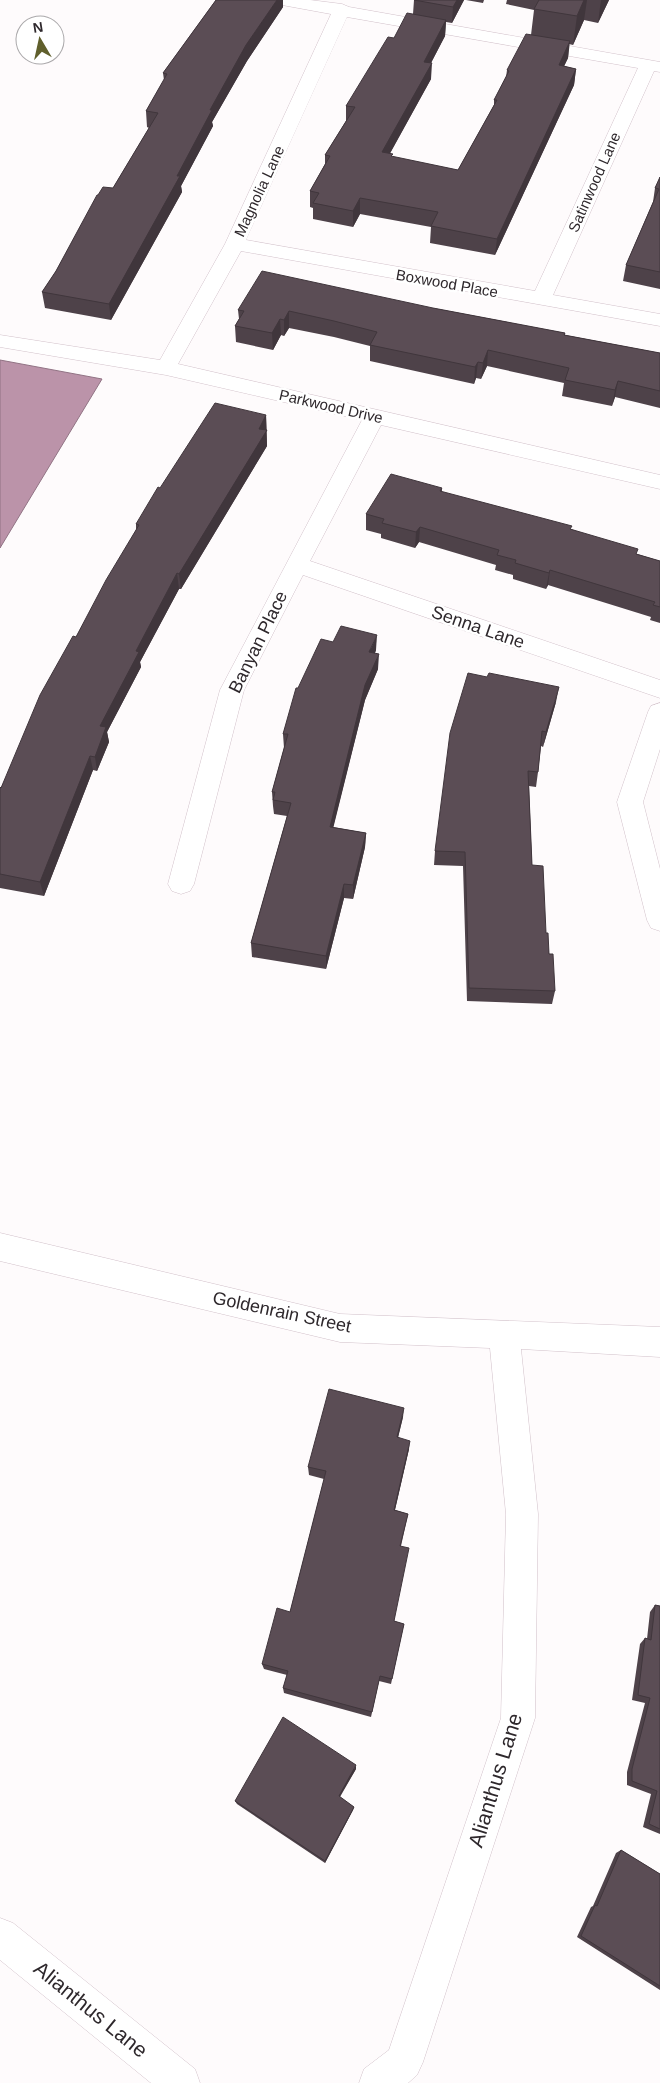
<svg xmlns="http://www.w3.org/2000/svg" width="660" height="2083" font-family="Arial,sans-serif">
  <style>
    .water { fill: #bb93a9; stroke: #917384 }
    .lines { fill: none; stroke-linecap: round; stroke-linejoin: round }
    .minor-casing { stroke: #d2c1ca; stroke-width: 1 }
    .minor { fill: #fff; fill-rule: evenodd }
    .wall { fill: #4e4249 }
    .shaded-wall { fill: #40363c }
    .building { fill: #5b4d55; stroke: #40363c }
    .labels { text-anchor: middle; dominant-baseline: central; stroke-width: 5; stroke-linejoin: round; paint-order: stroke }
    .far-street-label { font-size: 15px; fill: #2e282c; stroke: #fff }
    .street-label { font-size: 18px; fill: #2e282c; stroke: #fff }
    .near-street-label { font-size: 21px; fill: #2e282c; stroke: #fff }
  </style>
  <rect width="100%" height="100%" fill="#fefbfc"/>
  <path class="water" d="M0,360L102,379L0,548Z"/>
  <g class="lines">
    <defs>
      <g id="minor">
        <path d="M274,0H310L342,4L349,7L660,62V72L654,71L553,295L660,314V326L241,251L178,364L660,475V489L381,425L310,561L660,680V698L303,575L244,690L194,884L190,891L181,894L172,891L168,884L220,690L362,420L166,375L0,347V335L160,360L225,244L331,14L282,5L276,4ZM347,17L638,68L535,291L246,240Z"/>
        <path d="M660,703V749L643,802L660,869V931L651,928L647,920L617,802L648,712L651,706Z"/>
        <path d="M0,1233L340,1314L660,1327V1357L521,1349L538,1514L535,1718L423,2062L417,2075L408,2083H359L364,2069L389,2050L501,1718L506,1514L490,1348L340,1342L0,1261Z"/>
        <path d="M0,1918L13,1923L195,2069L200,2083H151L0,1960Z"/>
      </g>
    </defs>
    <use href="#minor" class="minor-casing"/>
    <use href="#minor" class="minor"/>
  </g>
  <g class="wall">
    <path d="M216,0H283V7L247,61L212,122L213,126L181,186L182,192L111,320L45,308L42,292L56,271L98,195L113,188L149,128L147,127L146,111L164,80L163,73Z"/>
    <path d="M414,0H464L452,23L446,22L445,36L431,63V79L390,153L392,157L458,170L494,105V100L506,77L507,70L531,35L534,10L506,4L507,0H609L598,23L584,20L573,45L569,44L568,58L564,66L576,69L574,85L495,255L430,243L431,227L360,214L353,227L313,219V208L310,207V191L325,164V155L346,121V106L394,38L413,14Z"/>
    <path d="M466,0H484L483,3Z"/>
    <path d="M660,177V289L623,281L626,265L653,202L655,188Z"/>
    <path d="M433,308L565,333V335L660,353V408L615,397L612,406L562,396L564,383L487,366L481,379L476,378L474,384L370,361V346L334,337L289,328L284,336L281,335L273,350L236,342L235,326L239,319L238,310Z"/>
    <path d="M266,415L267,446L181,589H179L140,662L141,667L107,732L109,742L97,771L93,770L44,896L0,888V787L1,788L76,637L136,530V524Z"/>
    <path d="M442,488V492L571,529L637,554L660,561V623L650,620L651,617L548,585L546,589L513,579V575L495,570L496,565L419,542L415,548L381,538V534L366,530V514Z"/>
    <path d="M333,642L376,650L375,653L378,669L365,700L333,827L366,833L365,847L353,899L344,898L326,969L252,957L251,943L287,816L274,814L273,806L272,792L284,748L283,734L298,688Z"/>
    <path d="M556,702L543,747L541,746L538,772L536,787L529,786L532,865L546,933L555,991L552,1004L467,1001L463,866L434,865L435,851Z"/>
    <path d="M403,1417L398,1437L409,1449L395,1510L408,1514L401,1546L394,1621L404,1624L391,1684L379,1681L371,1717L284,1693L283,1688L287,1675L264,1669L262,1664L290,1612L324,1479L309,1475L308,1467Z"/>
    <path d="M655,1605L660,1606V1834L643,1827L651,1794L627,1785V1772L645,1703L632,1700L640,1644L645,1638L647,1639L650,1612Z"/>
    <path d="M356,1769L340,1797L354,1807L353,1810L325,1863L237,1804L235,1801Z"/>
    <path d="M621,1850L660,1874V1990L577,1937L591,1907L593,1906L616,1853Z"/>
  </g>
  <g class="shaded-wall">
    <path d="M277,0H283V7L247,61L212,122L213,126L181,186L182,192L111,320L109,304L177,176L210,110L246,45Z"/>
    <path d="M457,0H464L452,23L453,7Z"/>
    <path d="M584,0H587L584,20L573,45L577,16Z"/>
    <path d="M601,0H609L598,23Z"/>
    <path d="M446,20L445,36L423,78L424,62Z"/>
    <path d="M570,41L568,58L557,81L559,65Z"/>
    <path d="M432,63L431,79L382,168V152Z"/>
    <path d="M576,69L574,85L495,255L497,239Z"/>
    <path d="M360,198V214L353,227V211Z"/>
    <path d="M289,311V328L284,336V320Z"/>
    <path d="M280,319L281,335L273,350L272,333Z"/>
    <path d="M488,350L487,366L481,379L483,363Z"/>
    <path d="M478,362L476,378L474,384L475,367Z"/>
    <path d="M618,381L615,397L612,406L615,390Z"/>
    <path d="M266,415L267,446L181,589L179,574Z"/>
    <path d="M420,527L419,542L415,548L416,532Z"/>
    <path d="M550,570L548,585L546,589L549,573Z"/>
    <path d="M177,573L179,589L140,662L141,667L107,732L109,742L97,771L95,757L100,726L136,651Z"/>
    <path d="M377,635L376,650L369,667V652Z"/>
    <path d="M379,654L378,669L365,700L330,841V827L365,685Z"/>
    <path d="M559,687L556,702L543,747L546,732Z"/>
    <path d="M90,756L93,770L44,896L40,882Z"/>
    <path d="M366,833L365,847L353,899V885Z"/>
    <path d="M344,884V898L326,969V956Z"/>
    <path d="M404,1408L403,1417L396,1446L397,1437Z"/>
    <path d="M410,1441L409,1449L393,1518L394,1510Z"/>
    <path d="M356,1765V1769L338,1799L339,1796Z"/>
    <path d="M354,1807L353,1810L325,1863V1861Z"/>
  </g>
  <g class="building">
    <path d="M216,0H277L246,45L210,110H212L177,176H180L109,304L42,292L56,271L97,195H98L103,187L113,188L158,113L146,111L167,74L163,73Z"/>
    <path d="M414,0H457L453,7Z"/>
    <path d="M539,0H584L577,16L534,9Z"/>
    <path d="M407,13L446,20L424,62L432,63L382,152L393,154L391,156L458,170L497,100H494L509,71L507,70L526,34L570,41L559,65L576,69L497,239L431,226L438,212L360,198L353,211L313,203L319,193L310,191L330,156L325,155L355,107L346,106L388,37L394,38Z"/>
    <path d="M660,177V272L626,265L659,189L655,188Z"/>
    <path d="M262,271L433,308L565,333L564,335L660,353V391L618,381L615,390L565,380L569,368L488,350L483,363L478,362L475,367L370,345L377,332L334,321L289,311L284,320L280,319L272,333L235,326L244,311L238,310Z"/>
    <path d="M215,403L266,415L259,429L267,430L179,574L177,573L136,651L139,652L100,726L106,727L95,757L90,756L40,882L0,874V787L1,788L40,695L73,636L76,637L106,580L139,525L136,524L158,487L160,488Z"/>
    <path d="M391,474L442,488L440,491L572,526L570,529L638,549L636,554L660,561V607L653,605L655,602L550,570L549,573L515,563L516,560L497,555L499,550L420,527L416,532L382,523L384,519L366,514Z"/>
    <path d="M341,626L377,635L369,652L379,654L365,685L330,827L366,833L353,885L344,884L326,956L251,943L291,803L273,800L275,792H272L288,734H283L296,688H298L321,639L333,642Z"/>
    <path d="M468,673L487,677L489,673L559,687L546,732L542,731L538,772L528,771L532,865L543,866L546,933H548L549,954H553L555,991L469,988L465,852L435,851L450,733Z"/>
    <path d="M329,1389L404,1408L397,1437L410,1441L394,1510L408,1514L400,1546L409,1548L394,1621L404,1624L392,1679L380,1676L372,1712L283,1688L288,1671L262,1664L277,1608L290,1612L326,1471L308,1467Z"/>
    <path d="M655,1605L660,1606V1829L649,1824L657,1791L632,1781V1769L650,1698L638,1695L645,1638L651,1640Z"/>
    <path d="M283,1717L356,1765L339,1796L354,1807L325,1861L235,1801Z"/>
    <path d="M621,1850L660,1874V1986L581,1936L595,1905L597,1906Z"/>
  </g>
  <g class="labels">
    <g class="far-street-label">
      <text transform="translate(594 182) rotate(-66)">Satinwood Lane</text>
      <text transform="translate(259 191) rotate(-65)">Magnolia Lane</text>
      <text transform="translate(447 283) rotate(10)">Boxwood Place</text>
      <text transform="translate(331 406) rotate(13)">Parkwood Drive</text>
    </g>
    <g class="street-label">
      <text transform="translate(478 627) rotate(19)">Senna Lane</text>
      <text transform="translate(258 642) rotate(-64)">Banyan Place</text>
      <text transform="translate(282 1312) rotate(12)">Goldenrain Street</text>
    </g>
    <g class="near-street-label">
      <text transform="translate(495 1780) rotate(-73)">Alianthus Lane</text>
      <text transform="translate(91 2009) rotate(39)">Alianthus Lane</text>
    </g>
  </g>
  <g transform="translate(40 40) rotate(351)"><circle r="24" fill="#ffffff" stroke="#aba9ab"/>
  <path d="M0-4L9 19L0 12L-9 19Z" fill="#605f2c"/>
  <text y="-8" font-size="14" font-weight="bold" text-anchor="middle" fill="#2e282c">N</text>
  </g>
</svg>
